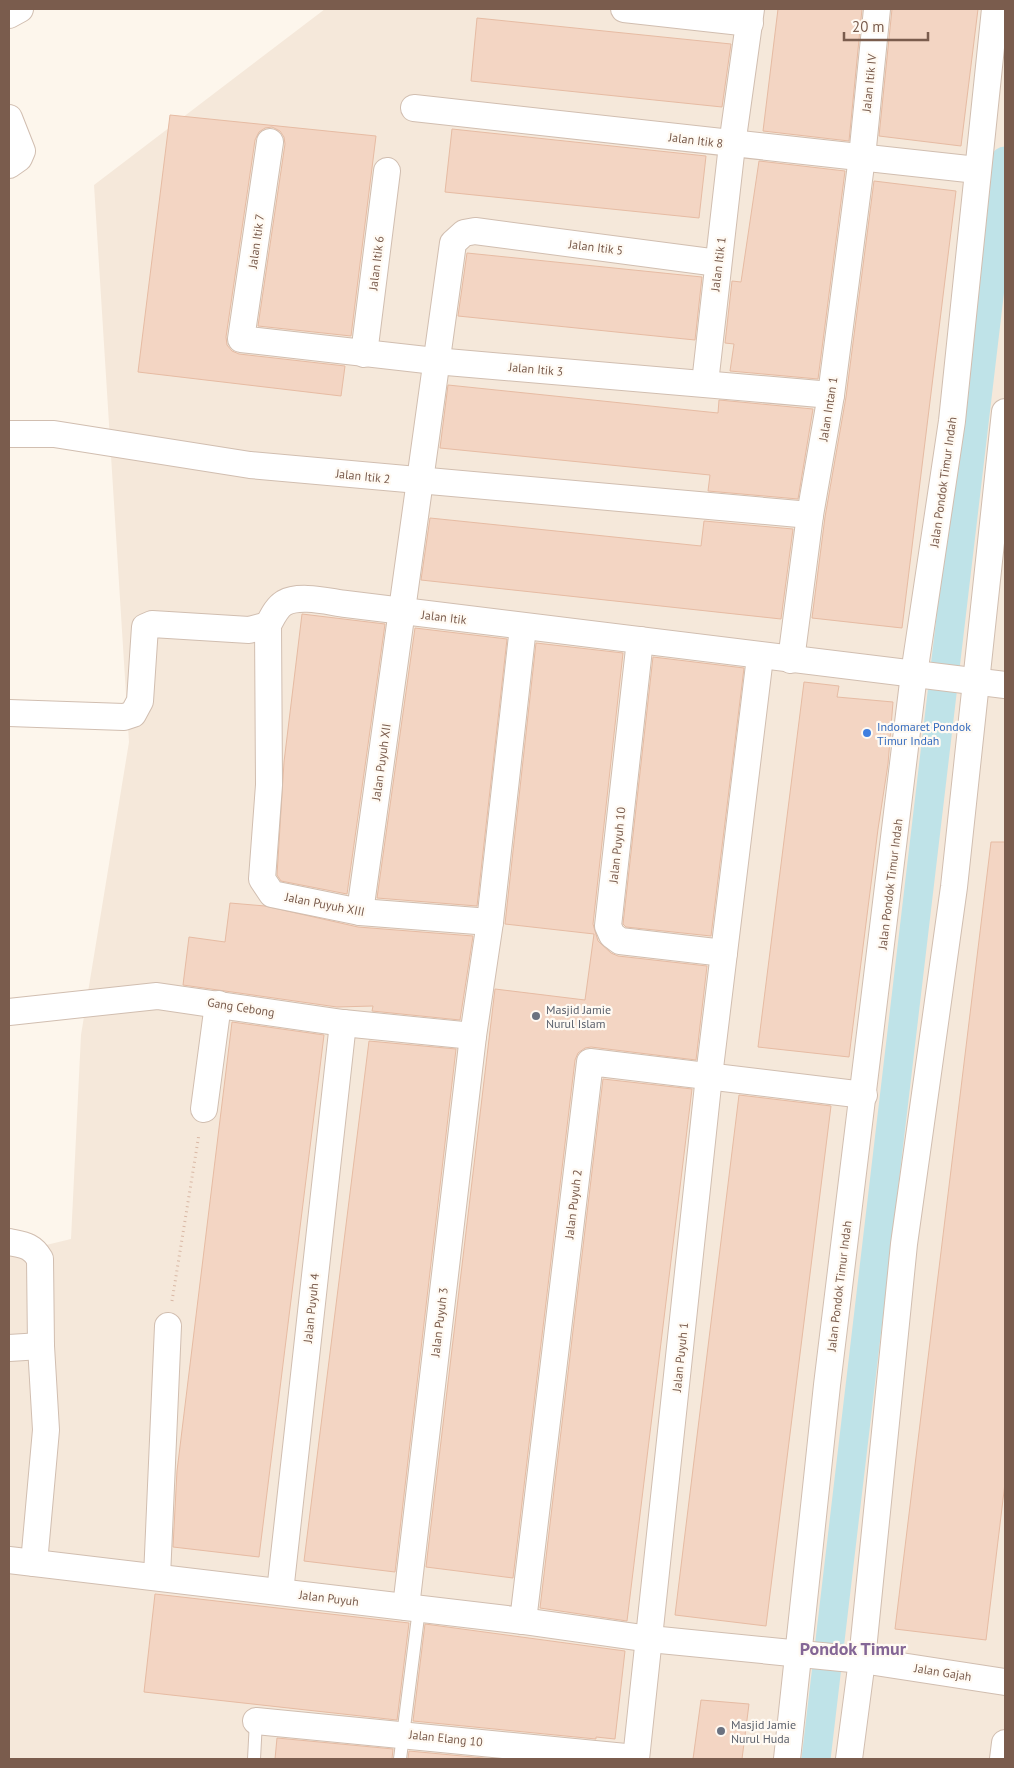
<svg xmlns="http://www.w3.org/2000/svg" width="1014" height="1768" font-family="'PT Sans',sans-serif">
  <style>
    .residential { fill: #f5e8da }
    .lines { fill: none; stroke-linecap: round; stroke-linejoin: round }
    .canal { stroke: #bfe3e8; stroke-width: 29 }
    .building { fill: #f3d5c3; stroke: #e6bba3 }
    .lane-casing { stroke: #d1beb0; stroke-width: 14 }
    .street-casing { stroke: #d1beb0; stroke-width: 28 }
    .path { stroke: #d9b8a5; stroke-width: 3; stroke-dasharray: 1 4; stroke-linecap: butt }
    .lane { stroke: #fff; stroke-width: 12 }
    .street { stroke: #fff; stroke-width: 26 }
    .shop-dot { fill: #3f7fe0; stroke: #fffaf3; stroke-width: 2 }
    .worship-dot { fill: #6b7280; stroke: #fffaf3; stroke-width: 2 }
    .labels { text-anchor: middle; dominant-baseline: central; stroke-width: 4.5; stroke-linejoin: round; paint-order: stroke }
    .street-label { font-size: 12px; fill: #7a5c4d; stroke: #fffaf3 }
    .shop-label { font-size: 12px; fill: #366cbe; stroke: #fffaf3; text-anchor: start }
    .worship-label { font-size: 12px; fill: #5b616d; stroke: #fffaf3; text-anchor: start }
    .district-label { font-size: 18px; font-weight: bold; fill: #846695; stroke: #fffaf3 }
  </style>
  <rect width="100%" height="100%" fill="#fdf6ec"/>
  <path class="residential" d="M325,9H1005V1759H9V1254L71,1239L81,1035L129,742L94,185Z"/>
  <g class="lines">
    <path class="canal" d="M816,1759L1005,161"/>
  </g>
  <g class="building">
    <path d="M778,9H862L849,141L763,131Z"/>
    <path d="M892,9H978L961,146L879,136Z"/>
    <path d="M477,18L731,44L722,107L471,81Z"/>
    <path d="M170,115L376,136L351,336L258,326L285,144L284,137L280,131L272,127L265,128L259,132L255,140L226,337L227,345L232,351L239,354L345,366L341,396L138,372Z"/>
    <path d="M452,129L706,156L699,218L445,192Z"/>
    <path d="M759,161L845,171L818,379L730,371L734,344L725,343L732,281L741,282Z"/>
    <path d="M874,181L956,191L902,628L812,618L825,517L846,397Z"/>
    <path d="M467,253L702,277L695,340L458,316Z"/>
    <path d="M448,385L718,413L719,400L813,409L798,499L708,491L710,475L440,448Z"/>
    <path d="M430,518L701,546L704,521L793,529L781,619L421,580Z"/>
    <path d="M302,614L385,624L347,894L281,881L277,875L284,762Z"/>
    <path d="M415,628L507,639L477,906L377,898Z"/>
    <path d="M536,643L623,653L593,924L598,941L611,953L618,956L707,966L696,1060L591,1047L585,1048L578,1053L575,1060L513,1578L426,1567L495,989L585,1000L594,934L505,924Z"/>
    <path d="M653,657L744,668L711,936L626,927L623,924Z"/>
    <path d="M804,682L839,686L837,697L893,702L888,764L878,829L849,1057L758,1047Z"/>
    <path d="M991,842H1005V1483L986,1640L895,1629Z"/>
    <path d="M230,903L265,906L358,927L473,936L460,1020L372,1011L373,1006L337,1007L183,985L189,937L225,942Z"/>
    <path d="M232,1022L324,1035L259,1557L173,1547L177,1471Z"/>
    <path d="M369,1041L456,1049L395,1572L304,1561Z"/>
    <path d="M603,1079L692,1089L627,1621L540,1608Z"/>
    <path d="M739,1095L831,1106L766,1626L675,1615Z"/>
    <path d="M155,1594L409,1623L397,1720L144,1692Z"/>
    <path d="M425,1624L625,1651L615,1739L596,1737V1739L413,1721Z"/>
    <path d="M701,1700L749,1704L742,1759H693Z"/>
    <path d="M277,1738L393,1749L392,1759H275Z"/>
    <path d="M409,1751L494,1759H408Z"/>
  </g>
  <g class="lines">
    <defs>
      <g id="lane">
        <path d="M254,1759L256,1721"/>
        <path d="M400,1759L419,1609"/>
      </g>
      <g id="street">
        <path d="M624,9L750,23"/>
        <path d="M9,15L20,9"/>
        <path d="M414,108L977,170"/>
        <path d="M9,118L22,151L19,158L9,165"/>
        <path d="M270,142L241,339L435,361L831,395"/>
        <path d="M364,354L387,171"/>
        <path d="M705,383L732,145L751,9"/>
        <path d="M9,434H54L250,465L810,515"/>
        <path d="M640,640L608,926L612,935L620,941L724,953"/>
        <path d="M791,660L810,515L831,395L862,157L877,9"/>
        <path d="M9,713L124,717L133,714L140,701L145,627L152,624L249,630L268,625"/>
        <path d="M360,912L453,243L464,233L475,231L718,263"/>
        <path d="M490,922L360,912L272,894L262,879L269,785L268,625C272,618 276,608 284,603C300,594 329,602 346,604L1005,685"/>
        <path d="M9,1012L157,996L343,1023L473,1036"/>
        <path d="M204,1109L218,1004"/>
        <path d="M9,1242C23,1245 32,1245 40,1259L41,1346L46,1430L34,1563"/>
        <path d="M9,1348L41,1346"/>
        <path d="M9,1560L523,1621L650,1639L862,1660L1005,1682"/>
        <path d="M157,1577L168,1326"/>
        <path d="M280,1592L343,1023"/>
        <path d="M406,1607L473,1036L490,922L523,627"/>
        <path d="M523,1621L590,1062L864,1095"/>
        <path d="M256,1721L636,1758"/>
        <path d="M636,1759L709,1076L760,657"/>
        <path d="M787,1759L827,1385L914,674L952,421L995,9"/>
        <path d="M849,1759L862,1660L904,1244L954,887L1005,412"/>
        <path d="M1003,1759L1005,1743"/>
      </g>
    </defs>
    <use href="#lane" class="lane-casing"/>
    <use href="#street" class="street-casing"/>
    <path class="path" d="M172,1301L199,1134"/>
    <use href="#lane" class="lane"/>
    <use href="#street" class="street"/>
  </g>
  <circle class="shop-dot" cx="867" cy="733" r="5"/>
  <g class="worship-dot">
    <circle cx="536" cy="1016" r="5"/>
    <circle cx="721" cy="1731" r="5"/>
  </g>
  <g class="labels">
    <g class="street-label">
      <text transform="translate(869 83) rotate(-84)">Jalan Itik IV</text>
      <text transform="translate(696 140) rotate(7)">Jalan Itik 8</text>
      <text transform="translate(256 241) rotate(-82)">Jalan Itik 7</text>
      <text transform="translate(596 247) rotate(7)">Jalan Itik 5</text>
      <text transform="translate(376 263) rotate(-83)">Jalan Itik 6</text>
      <text transform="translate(718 264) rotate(-83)">Jalan Itik 1</text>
      <text transform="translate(536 369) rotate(5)">Jalan Itik 3</text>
      <text transform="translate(828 409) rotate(-81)">Jalan Intan 1</text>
      <text transform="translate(363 476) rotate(6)">Jalan Itik 2</text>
      <text transform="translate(943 482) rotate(-82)">Jalan Pondok Timur Indah</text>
      <text transform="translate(444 617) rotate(7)">Jalan Itik</text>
      <text transform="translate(381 762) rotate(-82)">Jalan Puyuh XII</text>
      <text transform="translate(617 845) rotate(-84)">Jalan Puyuh 10</text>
      <text transform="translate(890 884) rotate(-83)">Jalan Pondok Timur Indah</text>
      <text transform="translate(325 904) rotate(11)">Jalan Puyuh XIII</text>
      <text transform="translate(241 1007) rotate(9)">Gang Cebong</text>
      <text transform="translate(573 1204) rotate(-83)">Jalan Puyuh 2</text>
      <text transform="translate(839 1286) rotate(-83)">Jalan Pondok Timur Indah</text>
      <text transform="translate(311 1308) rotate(-84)">Jalan Puyuh 4</text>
      <text transform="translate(439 1322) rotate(-83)">Jalan Puyuh 3</text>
      <text transform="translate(680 1357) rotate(-84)">Jalan Puyuh 1</text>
      <text transform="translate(329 1598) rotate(7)">Jalan Puyuh</text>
      <text transform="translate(943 1672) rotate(9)">Jalan Gajah</text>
      <text transform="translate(446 1738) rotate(6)">Jalan Elang 10</text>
    </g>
    <g class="shop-label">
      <text x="877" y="726">Indomaret Pondok<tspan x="877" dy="14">Timur Indah</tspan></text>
    </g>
    <g class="worship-label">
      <text x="546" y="1009">Masjid Jamie<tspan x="546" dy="14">Nurul Islam</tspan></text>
      <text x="731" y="1724">Masjid Jamie<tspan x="731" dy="14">Nurul Huda</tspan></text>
    </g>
    <g class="district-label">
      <text x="853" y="1648">Pondok Timur</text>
    </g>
  </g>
  <rect width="1014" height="1768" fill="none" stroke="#7a5c4d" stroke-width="20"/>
  <path d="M844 32v8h84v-8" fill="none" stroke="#7a5c4d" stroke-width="2.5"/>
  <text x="852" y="32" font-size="15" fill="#7a5c4d" stroke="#fffaf3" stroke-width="4" paint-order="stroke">20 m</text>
</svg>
